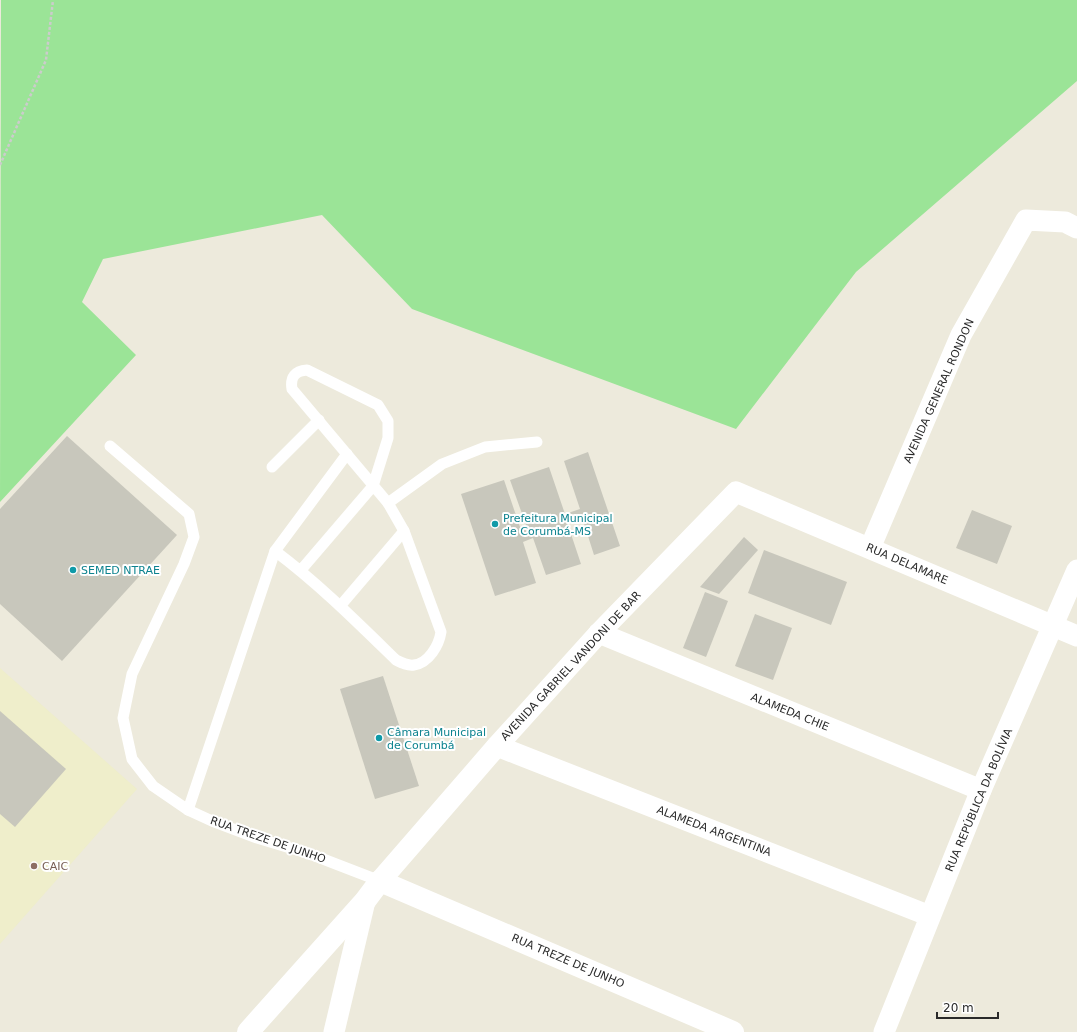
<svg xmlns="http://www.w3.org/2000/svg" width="1077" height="1032" font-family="'DejaVu Sans',sans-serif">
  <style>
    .education { fill: #efeecb }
    .green { fill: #9be497 }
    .building { fill: #c8c7bc }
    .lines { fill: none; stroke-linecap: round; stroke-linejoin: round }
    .path { stroke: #ccc; stroke-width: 2.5; stroke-dasharray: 3 2; stroke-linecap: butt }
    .service { stroke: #fff; stroke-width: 11 }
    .minor { stroke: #fff; stroke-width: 21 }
    .tertiary { stroke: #fff; stroke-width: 22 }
    .culture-dot { fill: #0f9aa8; stroke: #fff; stroke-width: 1.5 }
    .education-dot { fill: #8d6e63; stroke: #fff; stroke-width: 1.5 }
    .labels { text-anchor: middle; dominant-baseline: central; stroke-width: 4; stroke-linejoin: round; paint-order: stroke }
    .street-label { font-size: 11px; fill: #2a2a2a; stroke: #fff }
    .culture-label { font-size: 11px; fill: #0d838f; stroke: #fff; text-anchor: start }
    .education-label { font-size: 11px; fill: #785e54; stroke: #fff; text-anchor: start }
  </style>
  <rect width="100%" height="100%" fill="#edeadc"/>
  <path class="education" d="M0,668L137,789L0,944Z"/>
  <path class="green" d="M1,0H1077V81L856,272L736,429L412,309L322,215L103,259L82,302L136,355L0,502Z"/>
  <g class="building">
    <path d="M67,436L177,535L62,661L0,604V509Z"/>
    <path d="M588,452L620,546L594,555L582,517L567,522L581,564L546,575L533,538L523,542L536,583L495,596L461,494L504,480L520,527L526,525L510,480L549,467L565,514L580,509L564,461Z"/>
    <path d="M972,510L1012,526L997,564L956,548Z"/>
    <path d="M744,537L758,550L719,594L700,587Z"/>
    <path d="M764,550L847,582L831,625L748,593Z"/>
    <path d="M705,592L728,601L706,657L683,648Z"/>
    <path d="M755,614L792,628L773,680L735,666Z"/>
    <path d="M383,676L419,786L375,799L340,689Z"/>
    <path d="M0,711L66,769L15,827L0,814Z"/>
  </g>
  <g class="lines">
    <path class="path" d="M0,165L46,60L53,0"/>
    <g class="service">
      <path d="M110,446L189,514L194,537L184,564L132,674L123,718L132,759L153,786L188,810L212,821L257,838L310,854L380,881"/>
      <path d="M272,467L319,420"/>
      <path d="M388,503L442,464L485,447L537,442"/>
      <path d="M275,551C319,584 357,622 396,660C402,663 408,666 414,665C429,663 439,645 441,632L404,531L388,503L292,389C290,377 295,371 307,370L378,405L388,421V438L373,486L301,570"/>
      <path d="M341,605L404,531"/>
      <path d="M188,810L275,551L347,454"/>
    </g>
    <g class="minor">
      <path d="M870,548L961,335L1026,220L1065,222L1077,228"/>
      <path d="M599,633L981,790"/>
      <path d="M497,746L930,916"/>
      <path d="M380,881L497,746L599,633L736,492L1077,636"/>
      <path d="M334,1032L365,901"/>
      <path d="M884,1032L981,790L1077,570"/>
    </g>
    <path class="tertiary" d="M248,1032L365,901L380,881L733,1032"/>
  </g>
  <g class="culture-dot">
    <circle cx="495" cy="524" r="4"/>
    <circle cx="73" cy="570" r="4"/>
    <circle cx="379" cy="738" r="4"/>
  </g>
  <circle class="education-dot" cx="34" cy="866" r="4"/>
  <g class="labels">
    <g class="street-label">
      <text transform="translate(939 391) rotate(-66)">AVENIDA GENERAL RONDON</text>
      <text transform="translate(907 564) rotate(23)">RUA DELAMARE</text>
      <text transform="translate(571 666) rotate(-47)">AVENIDA GABRIEL VANDONI DE BAR</text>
      <text transform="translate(790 712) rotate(22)">ALAMEDA CHIE</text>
      <text transform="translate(979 800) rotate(-67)">RUA REPÚBLICA DA BOLÍVIA</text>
      <text transform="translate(714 831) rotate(21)">ALAMEDA ARGENTINA</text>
      <text transform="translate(268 840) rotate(19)">RUA TREZE DE JUNHO</text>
      <text transform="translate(568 961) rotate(23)">RUA TREZE DE JUNHO</text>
    </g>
    <g class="culture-label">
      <text x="503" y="518">Prefeitura Municipal<tspan x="503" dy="13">de Corumbá-MS</tspan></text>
      <text x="81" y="570">SEMED NTRAE</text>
      <text x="387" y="732">Câmara Municipal<tspan x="387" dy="13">de Corumbá</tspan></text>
    </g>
    <g class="education-label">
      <text x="42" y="866">CAIC</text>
    </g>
  </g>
  <path d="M937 1012v6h61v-6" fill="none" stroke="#2a2a2a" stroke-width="2"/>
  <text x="943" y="1012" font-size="12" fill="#2a2a2a" stroke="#ffffff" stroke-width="3" paint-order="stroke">20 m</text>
</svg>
